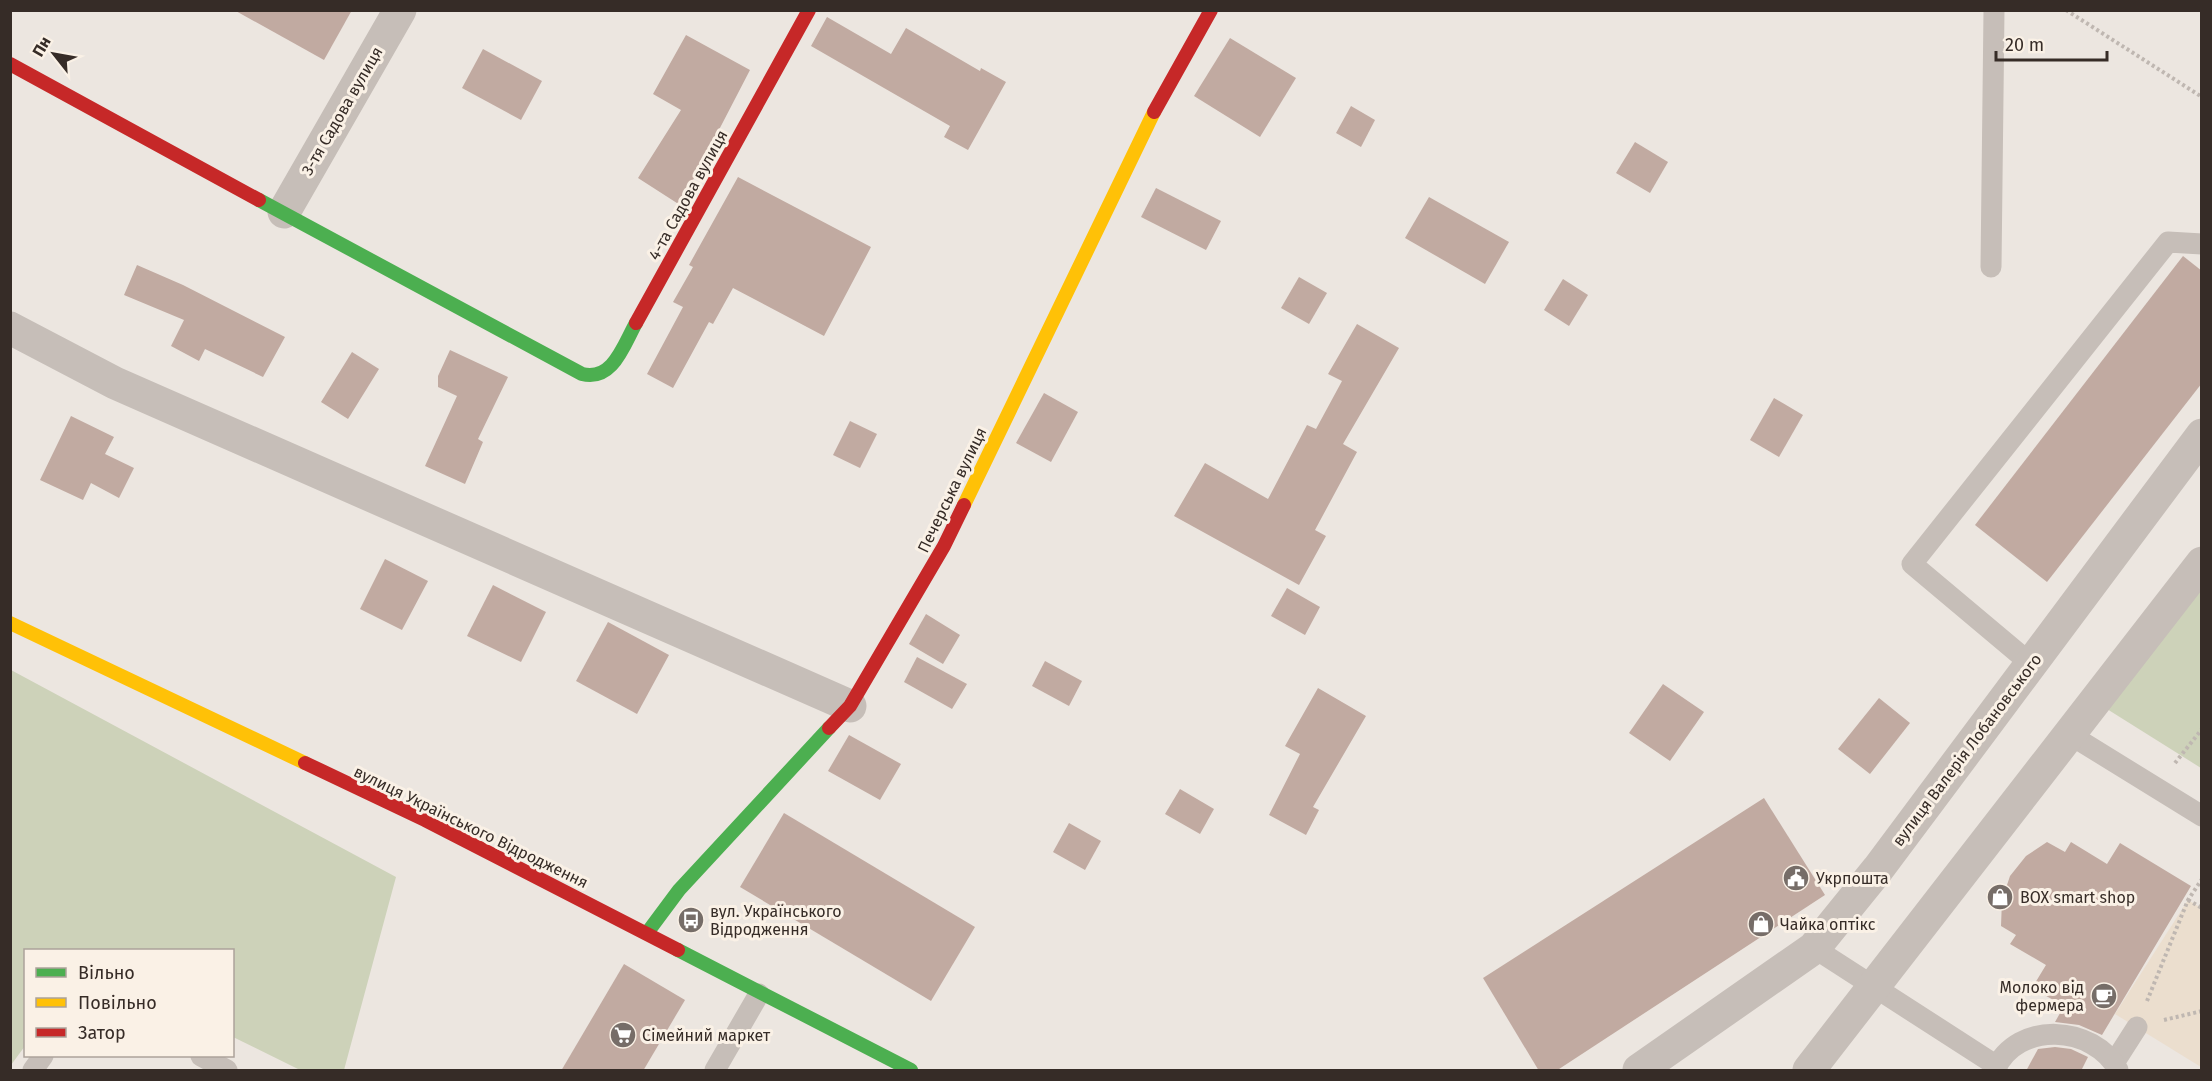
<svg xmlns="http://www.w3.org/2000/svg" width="2212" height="1081" font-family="'Fira Sans',sans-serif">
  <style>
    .green { fill: #cdd2b9 }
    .plaza { fill: #ebdece }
    .building { fill: #c1aaa1 }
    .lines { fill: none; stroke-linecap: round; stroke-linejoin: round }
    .path { stroke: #bfb7b1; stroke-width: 4; stroke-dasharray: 3 3; stroke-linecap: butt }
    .lane { stroke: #c6beb8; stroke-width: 21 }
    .street { stroke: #c6beb8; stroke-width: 33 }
    .fast { stroke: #4caf50; stroke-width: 14 }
    .slow { stroke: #ffc107; stroke-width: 14 }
    .jam { stroke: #c62828; stroke-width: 14 }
    .labels { text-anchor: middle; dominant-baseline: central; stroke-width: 6; stroke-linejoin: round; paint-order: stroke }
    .street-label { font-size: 16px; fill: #362c27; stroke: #faf1e6 }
    .poi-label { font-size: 16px; fill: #362c27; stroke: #faf1e6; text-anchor: start }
  </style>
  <rect width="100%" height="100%" fill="#ece6e0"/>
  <g class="green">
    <path d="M2201,588V768L2107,709Z"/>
    <path d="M11,670L396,877L344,1070H300L233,1037L232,950H26L25,1046L11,1065Z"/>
  </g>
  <path class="plaza" d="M2188,900L2201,908V1067L2115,1014Z"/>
  <g class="building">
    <path d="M234,10H352L324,60Z"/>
    <path d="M827,17L891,54L906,28L980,71L981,68L1006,82L968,150L944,137L950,126L811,46Z"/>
    <path d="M686,35L750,70L680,205L638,178L681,110L653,94Z"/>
    <path d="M1230,38L1296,78L1260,137L1194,96Z"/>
    <path d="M483,49L542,81L521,120L462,88Z"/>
    <path d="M1351,106L1375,120L1361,147L1336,133Z"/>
    <path d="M1635,142L1668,162L1650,193L1616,173Z"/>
    <path d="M738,177L871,247L824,336L733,288L713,324L709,322L673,388L647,374L683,307L673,302L693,267L689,265Z"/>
    <path d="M1156,188L1221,221L1206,250L1141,217Z"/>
    <path d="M1429,197L1509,242L1485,284L1405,238Z"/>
    <path d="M2183,256L2202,271V383L2047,582L1975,525Z"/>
    <path d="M137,265L183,285L285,337L263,377L205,349L199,361L171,346L184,320L124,295Z"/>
    <path d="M1299,277L1327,293L1309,324L1281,308Z"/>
    <path d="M1563,279L1588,295L1569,326L1544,310Z"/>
    <path d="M1357,324L1399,348L1343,444L1357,452L1315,530L1326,536L1299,585L1174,516L1205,463L1268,499L1307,425L1316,429L1342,381L1328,374Z"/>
    <path d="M450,350L508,377L478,439L483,442L465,484L425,466L457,396L438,387V376Z"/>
    <path d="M352,352L379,369L348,419L321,402Z"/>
    <path d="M1044,393L1078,412L1051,462L1016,443Z"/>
    <path d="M1774,398L1803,415L1779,457L1750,440Z"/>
    <path d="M71,416L114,437L105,454L134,468L119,498L91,483L83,500L40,480Z"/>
    <path d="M850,421L877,434L860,468L833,455Z"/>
    <path d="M385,559L428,581L402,630L360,609Z"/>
    <path d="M493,585L546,612L521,662L467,636Z"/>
    <path d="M1287,588L1320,607L1305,635L1271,616Z"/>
    <path d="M926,614L960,635L943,664L909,644Z"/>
    <path d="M608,622L669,655L637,714L576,681Z"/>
    <path d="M917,657L967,684L952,709L904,682Z"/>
    <path d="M1045,661L1082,681L1069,706L1032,686Z"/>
    <path d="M1663,684L1704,712L1670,761L1629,733Z"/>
    <path d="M1318,688L1366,716L1313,807L1319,810L1306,835L1269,815L1300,754L1285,746Z"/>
    <path d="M1879,698L1910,723L1870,774L1838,749Z"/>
    <path d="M849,735L901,764L880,800L828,771Z"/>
    <path d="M1180,789L1214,809L1200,834L1165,814Z"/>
    <path d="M1764,798L1825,895L1556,1071H1539L1483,978Z"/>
    <path d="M784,813L975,927L931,1001L740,887Z"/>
    <path d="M1069,823L1101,841L1085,870L1053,852Z"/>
    <path d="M2047,842L2065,852L2071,842L2107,864L2120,843L2191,886L2102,1035L2079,1025L2055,1022L2064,1006L2032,988L2046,965L2010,944L2016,935L2001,926L2002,900L2010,876L2026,856Z"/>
    <path d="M624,964L685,1000L643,1071H561Z"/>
    <path d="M2055,1047L2071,1049L2088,1057L2081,1071H2026L2038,1049Z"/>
  </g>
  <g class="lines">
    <g class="path">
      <path d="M2066,10L2202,97"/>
      <path d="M2175,763L2202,729"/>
      <path d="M2188,900L2202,908"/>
      <path d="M2147,1001L2188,900L2202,879"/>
      <path d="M2164,1020L2202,1011"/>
    </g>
    <g class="lane">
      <path d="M1991,267L1994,10"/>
      <path d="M2031,664L1912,564L2168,242L2202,244"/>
      <path d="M2069,734L2202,816"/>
      <path d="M1814,948L1997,1066"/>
      <path d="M201,1056L227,1070"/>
      <path d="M2114,1063L2137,1027"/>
      <path d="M33,1070L43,1056"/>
      <path d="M715,1070L759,994"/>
      <path d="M1995,1070C2017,1020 2094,1025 2118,1070"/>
    </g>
    <g class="street">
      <path d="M284,212L400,10"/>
      <path d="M10,328L115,383L850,706"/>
      <path d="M1639,1070L1814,948L1878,869L2202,435"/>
      <path d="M1809,1070L2202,563"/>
    </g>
    <g class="fast">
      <path d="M259,200L582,374C613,382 624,344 636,323"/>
      <path d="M647,933L679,890L829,728"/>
      <path d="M678,950L911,1070"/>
    </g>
    <g class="slow">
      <path d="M964,505L1154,112"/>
      <path d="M10,623L305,763"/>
    </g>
    <g class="jam">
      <path d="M10,64L259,200"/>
      <path d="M1154,112L1211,10"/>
      <path d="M636,323L809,10"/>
      <path d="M829,728L850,706L944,546L964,505"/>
      <path d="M305,763L425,820L678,950"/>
    </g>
  </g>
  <defs>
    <symbol id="civic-disc" viewBox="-11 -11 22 22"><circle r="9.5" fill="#766d68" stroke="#faf1e6"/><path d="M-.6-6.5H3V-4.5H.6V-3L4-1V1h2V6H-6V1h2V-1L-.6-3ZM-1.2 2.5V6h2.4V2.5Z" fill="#fff"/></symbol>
    <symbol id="shop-disc" viewBox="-11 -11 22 22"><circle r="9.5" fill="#766d68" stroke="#faf1e6"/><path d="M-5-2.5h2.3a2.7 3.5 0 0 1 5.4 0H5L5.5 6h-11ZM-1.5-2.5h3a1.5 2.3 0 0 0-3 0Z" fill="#fff"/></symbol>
    <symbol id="bus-disc" viewBox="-11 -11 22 22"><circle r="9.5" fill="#766d68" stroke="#faf1e6"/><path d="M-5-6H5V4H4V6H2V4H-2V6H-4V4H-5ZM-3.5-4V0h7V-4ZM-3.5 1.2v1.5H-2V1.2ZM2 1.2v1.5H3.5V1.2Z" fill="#fff"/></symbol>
    <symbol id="cafe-disc" viewBox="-11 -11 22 22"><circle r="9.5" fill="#766d68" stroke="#faf1e6"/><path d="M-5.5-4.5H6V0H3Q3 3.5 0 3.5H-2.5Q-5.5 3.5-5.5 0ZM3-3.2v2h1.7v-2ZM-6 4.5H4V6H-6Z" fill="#fff"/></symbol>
    <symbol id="supermarket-disc" viewBox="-11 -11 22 22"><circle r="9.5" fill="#766d68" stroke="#faf1e6"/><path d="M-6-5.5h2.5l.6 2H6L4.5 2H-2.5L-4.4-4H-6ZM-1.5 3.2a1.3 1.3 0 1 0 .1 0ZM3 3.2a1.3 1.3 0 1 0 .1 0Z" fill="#fff"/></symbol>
  </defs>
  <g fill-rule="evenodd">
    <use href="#civic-disc" x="1781" y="863" width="30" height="30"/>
    <use href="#shop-disc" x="1985" y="882" width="30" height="30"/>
    <use href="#bus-disc" x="676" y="905" width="30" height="30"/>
    <use href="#shop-disc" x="1746" y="909" width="30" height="30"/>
    <use href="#cafe-disc" x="2089" y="981" width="30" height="30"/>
    <use href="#supermarket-disc" x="608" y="1020" width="30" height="30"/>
  </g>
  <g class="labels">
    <g class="street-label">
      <text transform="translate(342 111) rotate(-60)">3-тя Садова вулиця</text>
      <text transform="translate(688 195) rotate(-61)">4-та Садова вулиця</text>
      <text transform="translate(952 490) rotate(-64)">Печерська вулиця</text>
      <text transform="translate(1967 750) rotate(-53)">вулиця Валерія Лобановського</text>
      <text transform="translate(471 827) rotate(26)">вулиця Українського Відродження</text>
    </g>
    <g class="poi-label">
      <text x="1816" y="878">Укрпошта</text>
      <text x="2020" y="897">BOX smart shop</text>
      <text x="710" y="911">вул. Українського<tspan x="710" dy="18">Відродження</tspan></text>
      <text x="1780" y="924">Чайка оптікс</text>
      <text x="2084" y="987" text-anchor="end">Молоко від<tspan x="2084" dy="18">фермера</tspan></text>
      <text x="642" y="1035">Сімейний маркет</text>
    </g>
  </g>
  <rect width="2212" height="1081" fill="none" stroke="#362c27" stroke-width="24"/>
  <rect x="24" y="949" width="210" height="108" fill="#faf1e6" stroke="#aca29a" stroke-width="1.5"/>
  <rect x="36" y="968" width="30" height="9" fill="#4caf50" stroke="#aca29a" stroke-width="1.5"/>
  <text x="78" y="979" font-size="18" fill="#362c27">Вільно</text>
  <rect x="36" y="998" width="30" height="9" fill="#ffc107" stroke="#aca29a" stroke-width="1.5"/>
  <text x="78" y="1009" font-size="18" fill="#362c27">Повільно</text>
  <rect x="36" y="1028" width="30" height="9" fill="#c62828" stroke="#aca29a" stroke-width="1.5"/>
  <text x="78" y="1039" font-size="18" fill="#362c27">Затор</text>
  <g transform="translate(54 54) rotate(301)" stroke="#faf1e6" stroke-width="4.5" paint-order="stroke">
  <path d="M0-4.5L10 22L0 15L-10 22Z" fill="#362c27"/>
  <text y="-9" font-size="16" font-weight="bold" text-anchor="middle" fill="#362c27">Пн</text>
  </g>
  <path d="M1996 51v9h111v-9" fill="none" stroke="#362c27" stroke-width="3"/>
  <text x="2005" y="51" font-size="18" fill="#362c27" stroke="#faf1e6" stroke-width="4.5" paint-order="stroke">20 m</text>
</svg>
